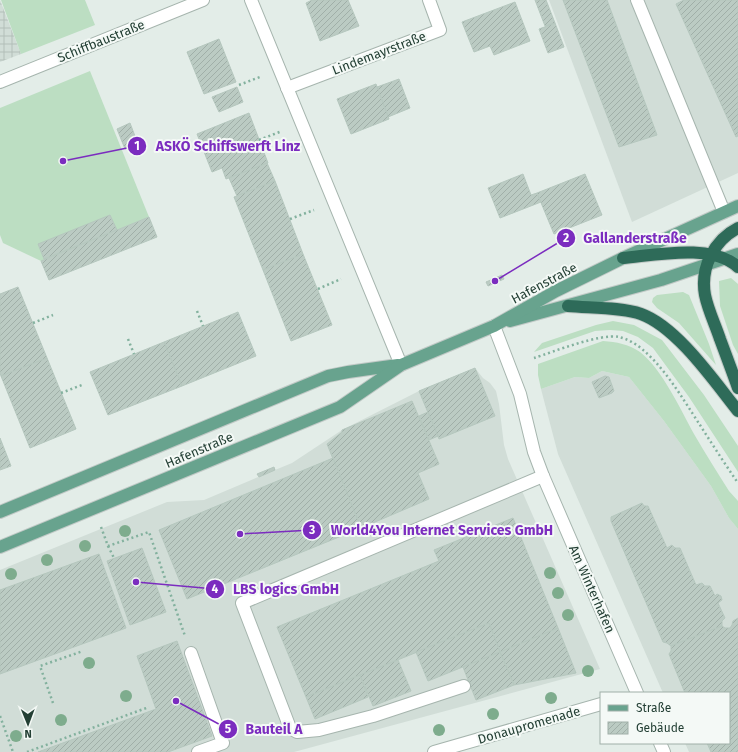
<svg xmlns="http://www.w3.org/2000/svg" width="738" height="752" font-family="'Fira Sans',sans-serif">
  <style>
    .built { fill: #d1ddd7 }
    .industrial { fill: url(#industrial-grid) }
    .grass { fill: #bcdec2 }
    .building { fill: url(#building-hatch); stroke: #b5c7be }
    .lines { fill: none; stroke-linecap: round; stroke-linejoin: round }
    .minor-casing { stroke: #a6b5ae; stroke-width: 14 }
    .major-casing { stroke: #c1c9c6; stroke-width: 14 }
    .highway-casing { stroke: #c1c9c6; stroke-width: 14 }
    .path { stroke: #83b19e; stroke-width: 2.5; stroke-dasharray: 2 3; stroke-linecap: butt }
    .minor { stroke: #fff; stroke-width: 12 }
    .major { stroke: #68a38e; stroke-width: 12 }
    .highway { stroke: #2e6b59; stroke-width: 12 }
    .tree { fill: #7eac8d }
    .labels { text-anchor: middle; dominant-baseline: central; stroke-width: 4; stroke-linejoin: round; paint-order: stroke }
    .street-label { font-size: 13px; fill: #233f34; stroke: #f4f9f6 }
    .leader { fill: none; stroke: #7b2cbf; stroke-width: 1.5 }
    .callout-dot { fill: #7b2cbf; stroke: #f4f9f6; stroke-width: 1.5 }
    .mark-label { font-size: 12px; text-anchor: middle; font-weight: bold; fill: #fff }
    .callout-label { font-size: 14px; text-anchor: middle; font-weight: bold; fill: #7b2cbf; stroke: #f4f9f6; stroke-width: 4; stroke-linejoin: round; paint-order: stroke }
  </style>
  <defs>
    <pattern id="industrial-grid" width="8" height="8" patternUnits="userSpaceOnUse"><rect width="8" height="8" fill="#d1ddd7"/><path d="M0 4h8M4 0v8" fill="none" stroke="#b3bfb9"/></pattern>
    <pattern id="building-hatch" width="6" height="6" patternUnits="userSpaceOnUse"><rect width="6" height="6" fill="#bbcbc3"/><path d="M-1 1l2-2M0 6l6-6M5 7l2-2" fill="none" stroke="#a0afa8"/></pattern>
  </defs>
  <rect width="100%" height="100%" fill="#e3ede8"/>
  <g class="built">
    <path d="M549,0H738V173L632,222Z"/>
    <path d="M475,368L483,378L490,383L496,391L499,404L504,445L508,459L600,669L294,752H0V570L167,502L204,500L275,470L292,463L342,430L419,391Z"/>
    <path d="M602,371L629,377L664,421L711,486L729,518L738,529V752H689L685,743H729V693H663L558,454L541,389L575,377L589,378Z"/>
  </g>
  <path class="industrial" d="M0,0L21,54L0,62Z"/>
  <g class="grass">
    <path d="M1,0H85L95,25L21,54Z"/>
    <path d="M90,71L149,217L41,261L3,243L0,235V108Z"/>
    <path d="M731,278L738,284V354L733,345L720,306L719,281Z"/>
    <path d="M683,292L689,295L709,344L716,365L679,323L657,308L652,302L653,298L657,295Z"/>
    <path d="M613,321L634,325L662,340L704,395L738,446V472L689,397L653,348L638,337L623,331L610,330L595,331L534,352L542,343L596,325Z"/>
    <path d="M603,341C617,342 628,344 640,352C662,369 681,410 694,434C705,453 717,472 729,491L738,501V529L729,518L711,486L664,421L629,377L602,371L589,378L575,377L541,389L538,375V364Z"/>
  </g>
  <g class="building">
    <path d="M312,0H348L359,26L320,41L306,3Z"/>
    <path d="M535,0H546L555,23L545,26Z"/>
    <path d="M563,0H607L657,135L619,147Z"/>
    <path d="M684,0H738V136L736,137L676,4Z"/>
    <path d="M515,2L530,41L494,55L490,46L474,52L462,22Z"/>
    <path d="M555,23L564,47L548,53L539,29Z"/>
    <path d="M219,39L236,82L204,94L187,52Z"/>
    <path d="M399,79L410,108L388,117L377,87Z"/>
    <path d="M376,84L389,119L351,134L337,99Z"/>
    <path d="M237,87L243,102L219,112L212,97Z"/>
    <path d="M249,113L268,163L226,179L222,168L212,172L197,134Z"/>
    <path d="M130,123L138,144L125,149L117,129Z"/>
    <path d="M267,163L275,181L237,196L229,178Z"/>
    <path d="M523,174L531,195L537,193L541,202L500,218L488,188Z"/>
    <path d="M585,174L602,215L554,234L537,193Z"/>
    <path d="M275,181L303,254L263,270L234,197Z"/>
    <path d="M110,215L117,230L44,259L38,244Z"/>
    <path d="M149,217L157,237L49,280L41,261Z"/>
    <path d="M303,254L332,325L291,341L263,270Z"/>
    <path d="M502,275L504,279L488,286L486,282Z"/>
    <path d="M18,287L47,358L1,376L0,373V294Z"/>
    <path d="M238,312L256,356L182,386L164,342Z"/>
    <path d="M164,342L182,386L108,415L90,372Z"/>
    <path d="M47,358L76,429L30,448L1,376Z"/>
    <path d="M475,368L495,416L439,439L419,391Z"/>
    <path d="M605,376L609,377L614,391L612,393L599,398L592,382Z"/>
    <path d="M412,401L439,464L418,473L429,499L361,528L327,444L342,432V430Z"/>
    <path d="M428,412L438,436L429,440L419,416Z"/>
    <path d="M0,438L11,466L0,470Z"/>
    <path d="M333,458L361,528L187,599L159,530Z"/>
    <path d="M274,467L275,470L259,477L257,474Z"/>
    <path d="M642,503L644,506H648L667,548L672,545L675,548H680L696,585L702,583L705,586H710L715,596L717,594L721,596L722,600L718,603L725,618L722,621V626L671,646L667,643L663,642L611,521V517Z"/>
    <path d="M513,518L558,628L500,652L489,623L306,697L277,627L439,561L434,550Z"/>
    <path d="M142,548L166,612L130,625L107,561Z"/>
    <path d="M99,554L126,628L0,674V590Z"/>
    <path d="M738,618V752H711L707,743H729V693H685L669,654L671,651V646L722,626L725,628H730L732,625L733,621Z"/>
    <path d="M489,623L500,652L428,681L416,652Z"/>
    <path d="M558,628L576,673L514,685L500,652Z"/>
    <path d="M177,641L212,736L168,752H38L156,709L137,656Z"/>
    <path d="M500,652L514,685L476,700L463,667Z"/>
    <path d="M398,660L411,691L373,706L360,675Z"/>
    <path d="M360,675L368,697L315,719L306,697Z"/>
  </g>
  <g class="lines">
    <defs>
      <g id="minor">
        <path d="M251,0L401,365"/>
        <path d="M637,0L724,212"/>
        <path d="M0,82L203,0"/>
        <path d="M287,88L440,30L429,0"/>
        <path d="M494,326L520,394L534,452L543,476L637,693"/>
        <path d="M191,653L223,743L198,752"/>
        <path d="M464,686L373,716L319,730L297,732L290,728L242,603L543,476"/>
        <path d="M660,743L664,752"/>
        <path d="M434,752L601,704"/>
      </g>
      <g id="major">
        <path d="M510,321L661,280L738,254"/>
        <path d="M0,512L328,376L348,372L398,365"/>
        <path d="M0,547L340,407L401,365L494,326L556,291L623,258L738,206"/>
      </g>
      <g id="highway">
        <path d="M738,228C714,240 700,268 705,295C708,310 715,324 720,339C726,355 732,371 738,388"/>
        <path d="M623,258C656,255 712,243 738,267"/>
        <path d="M568,306C590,308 621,307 641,314C677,327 714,381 738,411"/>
      </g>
    </defs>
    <use href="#minor" class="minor-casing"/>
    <use href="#major" class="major-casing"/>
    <use href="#highway" class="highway-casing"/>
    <g class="path">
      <path d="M239,85L260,77"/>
      <path d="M259,140L282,131"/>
      <path d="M290,219L314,210"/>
      <path d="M318,289L341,279"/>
      <path d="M197,311L203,326"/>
      <path d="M33,323L53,315"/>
      <path d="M128,339L134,354"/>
      <path d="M534,358C553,352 600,333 619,337C652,344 682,398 700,425C712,444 725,464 738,483"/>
      <path d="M61,393L82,385"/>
      <path d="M101,527L108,546L149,532L185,636"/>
      <path d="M108,546L114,558"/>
      <path d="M53,703L40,666L83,651"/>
      <path d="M0,716L13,752"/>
      <path d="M27,752L149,707"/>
    </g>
    <use href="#minor" class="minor"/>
    <use href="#major" class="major"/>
    <use href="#highway" class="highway"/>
  </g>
  <g class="tree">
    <circle cx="125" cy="531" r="6"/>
    <circle cx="85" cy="546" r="6"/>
    <circle cx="47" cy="560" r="6"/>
    <circle cx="550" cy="573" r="6"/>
    <circle cx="11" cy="574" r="6"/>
    <circle cx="558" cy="593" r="6"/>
    <circle cx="568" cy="615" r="6"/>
    <circle cx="89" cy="663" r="6"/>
    <circle cx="588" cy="671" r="6"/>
    <circle cx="126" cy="696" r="6"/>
    <circle cx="551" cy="698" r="6"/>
    <circle cx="493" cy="714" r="6"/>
    <circle cx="61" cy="720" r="6"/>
    <circle cx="439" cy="730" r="6"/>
    <circle cx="16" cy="736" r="6"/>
  </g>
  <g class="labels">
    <g class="street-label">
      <text transform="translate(101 41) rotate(-22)">Schiffbaustraße</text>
      <text transform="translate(379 53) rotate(-21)">Lindemayrstraße</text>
      <text transform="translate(544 283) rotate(-28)">Hafenstraße</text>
      <text transform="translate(199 450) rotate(-23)">Hafenstraße</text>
      <text transform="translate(592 589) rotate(66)">Am Winterhafen</text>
      <text transform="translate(529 725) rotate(-16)">Donaupromenade</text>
    </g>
  </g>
  <path class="leader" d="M63 161L137 146M495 281L566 238M240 534L312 530M136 582L215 589M176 701L228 729"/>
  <g class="callout-dot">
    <circle cx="63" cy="161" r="4"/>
    <circle cx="495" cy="281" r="4"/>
    <circle cx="240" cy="534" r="4"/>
    <circle cx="136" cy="582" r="4"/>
    <circle cx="176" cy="701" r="4"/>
    <circle cx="137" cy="146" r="10"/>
    <circle cx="566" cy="238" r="10"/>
    <circle cx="312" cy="530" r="10"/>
    <circle cx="215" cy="589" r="10"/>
    <circle cx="228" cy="729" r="10"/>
  </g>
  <g class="mark-label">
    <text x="137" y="150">1</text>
    <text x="566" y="242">2</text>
    <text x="312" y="534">3</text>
    <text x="215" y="593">4</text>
    <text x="228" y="733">5</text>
  </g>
  <g class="callout-label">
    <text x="228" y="151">ASKÖ Schiffswerft Linz</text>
    <text x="635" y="243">Gallanderstraße</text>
    <text x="442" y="535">World4You Internet Services GmbH</text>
    <text x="286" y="594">LBS logics GmbH</text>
    <text x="274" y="734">Bauteil A</text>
  </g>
  <rect x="600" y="692" width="130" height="52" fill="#f4f9f6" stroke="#a0afa8"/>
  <rect x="608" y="705" width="20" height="6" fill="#68a38e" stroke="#a0afa8"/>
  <text x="636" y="712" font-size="12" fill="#233f34">Straße</text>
  <rect x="608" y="722" width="20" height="12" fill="url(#building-hatch)" stroke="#a0afa8"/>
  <text x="636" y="732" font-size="12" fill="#233f34">Gebäude</text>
  <g transform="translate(28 724) rotate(179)" stroke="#f4f9f6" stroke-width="3" paint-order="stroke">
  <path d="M0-3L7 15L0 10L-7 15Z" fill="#233f34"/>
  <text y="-6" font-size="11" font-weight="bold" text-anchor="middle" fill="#233f34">N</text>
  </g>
</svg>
